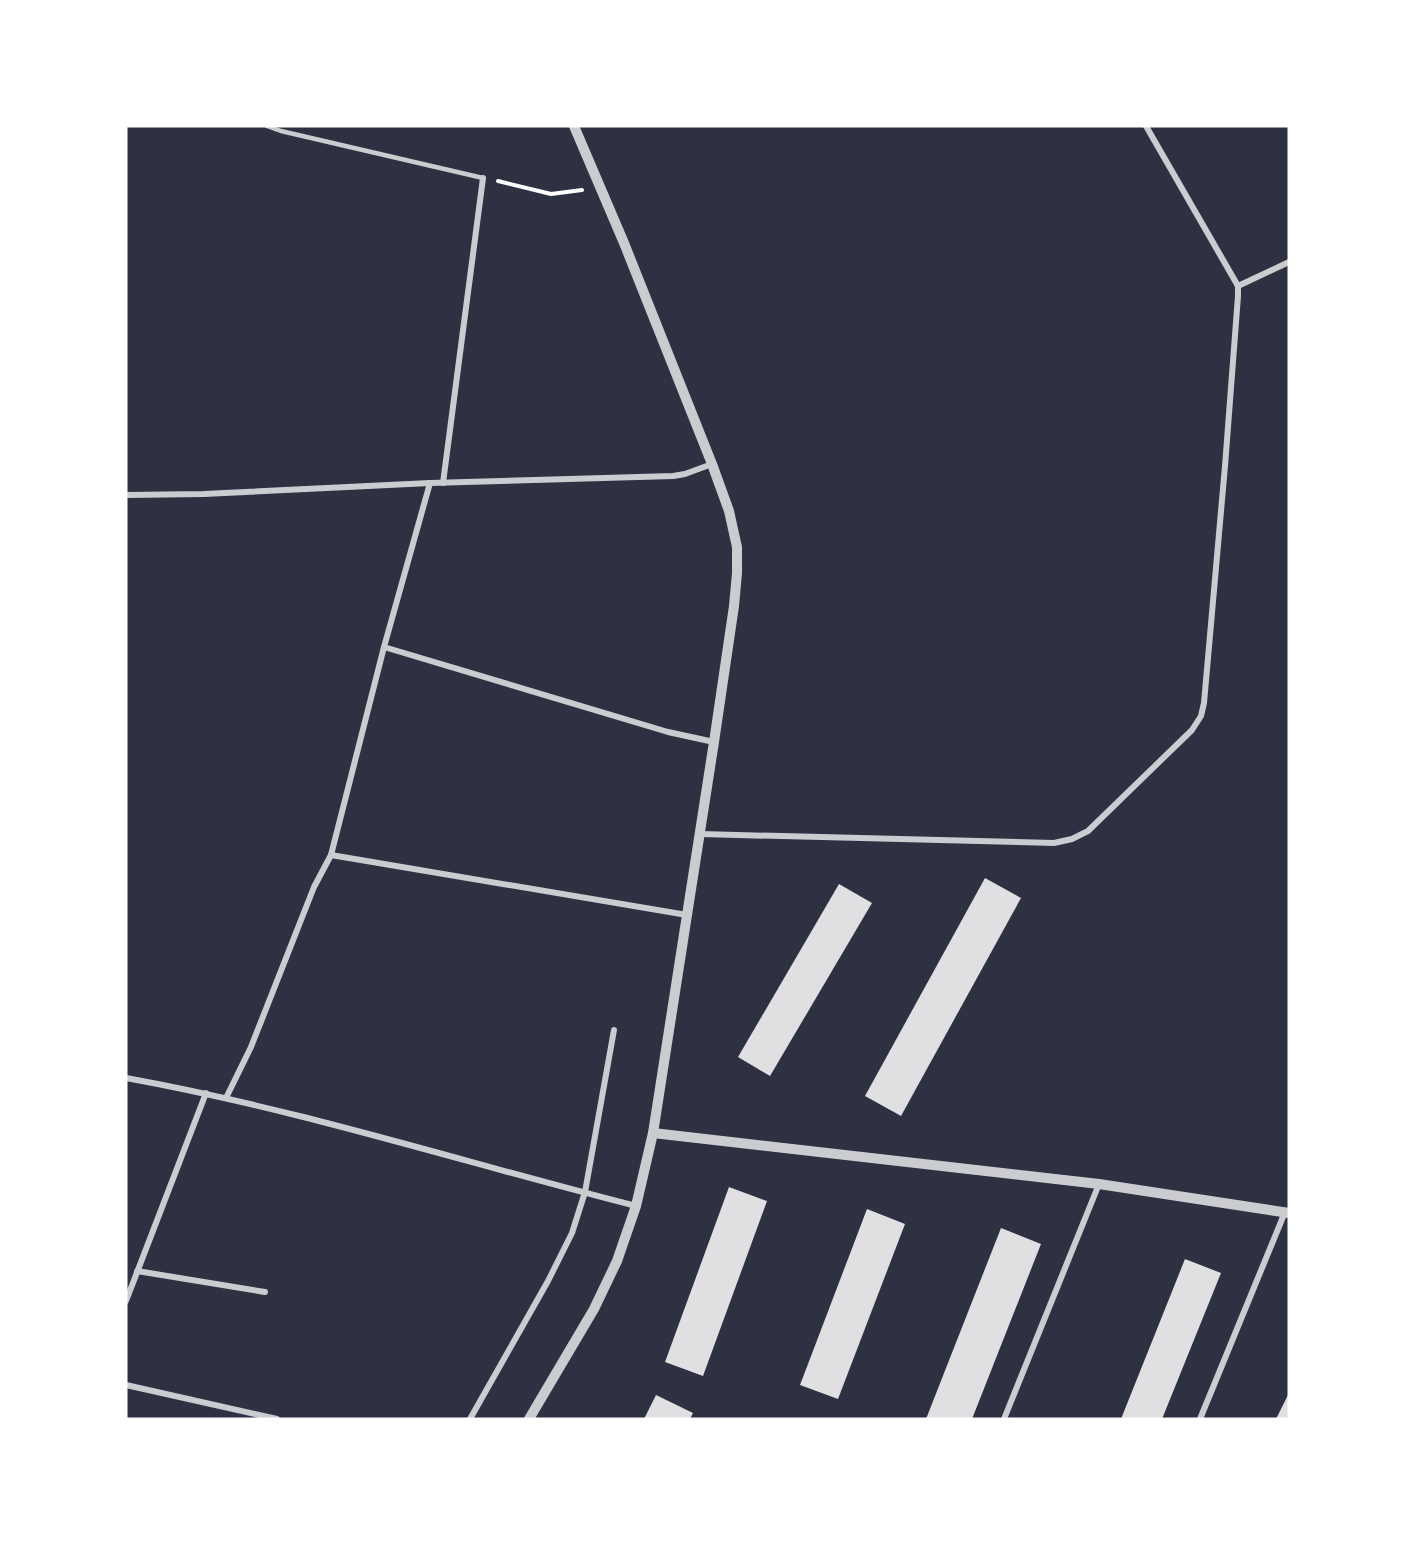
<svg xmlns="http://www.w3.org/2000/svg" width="1415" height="1545" font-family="Raleway,sans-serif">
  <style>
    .building { fill: #e0e0e3 }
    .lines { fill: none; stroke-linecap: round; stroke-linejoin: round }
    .path { stroke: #fff; stroke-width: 4 }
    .service { stroke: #caccd0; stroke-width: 4.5 }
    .minor { stroke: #caccd0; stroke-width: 6 }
    .tertiary { stroke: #caccd0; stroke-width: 10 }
  </style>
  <rect width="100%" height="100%" fill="#2d3142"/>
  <g class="building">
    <path d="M985,878L1021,898L901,1116L865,1096Z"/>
    <path d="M839,884L872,903L770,1076L738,1057Z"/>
    <path d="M729,1187L767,1201L703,1376L665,1362Z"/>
    <path d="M867,1209L905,1224L838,1399L800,1385Z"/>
    <path d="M1001,1228L1041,1244L972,1419H926Z"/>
    <path d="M1185,1259L1221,1273L1162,1419H1121Z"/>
    <path d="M1289,1393V1419H1276Z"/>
    <path d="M656,1395L693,1413L690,1419H644Z"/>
  </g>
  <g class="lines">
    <path class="path" d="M498,181L551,194L582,190"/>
    <path class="service" d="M267,126L281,131L483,178"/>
    <g class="minor">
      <path d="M1238,286L1289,262"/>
      <path d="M443,483L483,178"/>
      <path d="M126,495L204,494L430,483L673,476L685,474L712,464"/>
      <path d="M384,647L668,732L714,742"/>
      <path d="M700,834L1054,843L1072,839L1088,831L1192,730L1201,716L1204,703L1225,466L1238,296V286L1146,126"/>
      <path d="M331,855L687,915"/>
      <path d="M126,1078C298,1109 466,1163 636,1206"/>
      <path d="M226,1098L251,1047L314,887L331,855L384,647L430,483"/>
      <path d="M137,1271L265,1292"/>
      <path d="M126,1301L206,1093"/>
      <path d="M126,1385L277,1419"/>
      <path d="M470,1419L548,1281L572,1233L585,1192L614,1030"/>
      <path d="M1004,1419L1099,1184"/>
      <path d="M1200,1419L1285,1212"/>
    </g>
    <g class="tertiary">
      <path d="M653,1133L1099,1184L1289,1213"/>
      <path d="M529,1419L594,1309L617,1261L636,1206L653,1133L714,742L734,606L737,573V547L729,511L712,464L624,243L574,126"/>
    </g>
  </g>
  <rect width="1415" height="1545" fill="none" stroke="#ffffff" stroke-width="255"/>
</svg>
